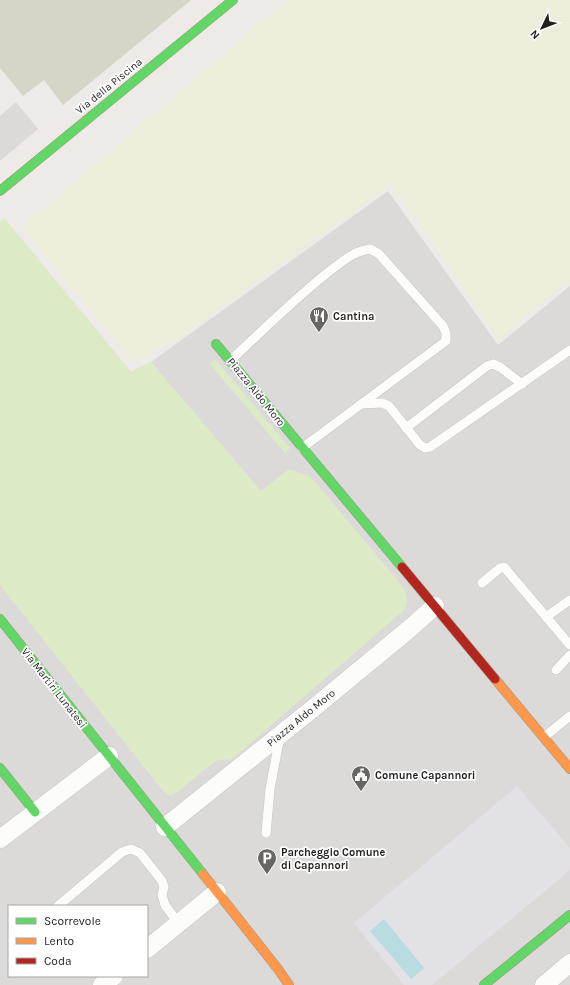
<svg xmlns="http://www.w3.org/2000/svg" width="570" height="985" font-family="Karla,sans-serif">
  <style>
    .residential { fill: #dcdad9; fill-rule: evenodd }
    .construction { fill: #d7d5c8 }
    .farmland { fill: #eeedda }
    .grass { fill: #dcebc5 }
    .plaza { fill: #e2e1e6 }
    .water { fill: #b9dce1 }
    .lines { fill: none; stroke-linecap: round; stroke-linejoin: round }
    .lane-casing { stroke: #c6c5c3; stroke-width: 10 }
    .street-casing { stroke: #c6c5c3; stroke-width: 19 }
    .fast-casing { stroke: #98977e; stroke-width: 10 }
    .slow-casing { stroke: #98977e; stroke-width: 10 }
    .jam-casing { stroke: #98977e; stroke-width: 10 }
    .lane { stroke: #fcfcfb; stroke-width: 9 }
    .street { stroke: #fcfcfb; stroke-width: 18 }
    .fast { stroke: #63d668; stroke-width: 9 }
    .slow { stroke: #ff974d; stroke-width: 9 }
    .jam { stroke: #b3261e; stroke-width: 9 }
    .labels { text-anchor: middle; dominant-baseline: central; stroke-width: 3.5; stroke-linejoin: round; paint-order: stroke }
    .street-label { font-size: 11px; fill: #1f1f1f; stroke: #fff }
    .poi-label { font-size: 11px; font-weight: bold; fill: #1f1f1f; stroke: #fff; text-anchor: start }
  </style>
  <rect width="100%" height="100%" fill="#edeae7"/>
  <g class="residential">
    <path d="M16,102L38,129L0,161V116Z"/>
    <path d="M388,191L498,345L570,286V985H0V222L4,218L131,372L151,362ZM9,906H147V976H9Z"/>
  </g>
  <path class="construction" d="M0,0H191L63,105L44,80L23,96L0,68Z"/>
  <path class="farmland" d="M287,0H570V280L498,339L392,184L184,334L134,364L22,227Z"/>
  <g class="grass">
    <path d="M4,218L131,372L151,362L261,491L289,469L309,476L316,483L400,583C407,593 409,598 404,610L232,759C228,760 223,759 219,760C203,766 188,788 170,796L163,791L148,772L0,585V222Z"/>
    <path d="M215,359L290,448L285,453L210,364Z"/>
  </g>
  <path class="plaza" d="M517,786L570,848V870L432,985H404L354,923Z"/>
  <path class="water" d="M384,919L424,968L411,979L370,931Z"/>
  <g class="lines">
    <defs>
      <g id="lane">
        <path d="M230,361C263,330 295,298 331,270C343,261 354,251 370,249L379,254L443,326L446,333V341L302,448"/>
        <path d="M362,404L382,403L389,406L420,445L425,448L430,447L570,350"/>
        <path d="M406,428L487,366L493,364L500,367L522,384"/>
        <path d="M482,583L500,568L504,567L570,645"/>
        <path d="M546,617L570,600"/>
        <path d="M556,670L570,655"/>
        <path d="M544,737L570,716"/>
        <path d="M266,833L270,789L280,736"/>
        <path d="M58,906L122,852L131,849L140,853L162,881L164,887L162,895L165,905L179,924"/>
      </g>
      <g id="street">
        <path d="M165,827L316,706L408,630L435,606"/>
        <path d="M0,839L109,756"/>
        <path d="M147,949L217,892"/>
        <path d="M102,985L114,976"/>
        <path d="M544,985L570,963"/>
      </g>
      <g id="fast">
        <path d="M0,191L233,0"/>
        <path d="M216,344L402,567"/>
        <path d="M0,619L203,874"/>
        <path d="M0,768L35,812"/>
        <path d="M484,985L570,915"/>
      </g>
      <g id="slow">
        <path d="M495,679L570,769"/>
        <path d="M203,874L278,969L289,985"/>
      </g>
      <path id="jam" d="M402,567L495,679"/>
    </defs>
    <use href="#lane" class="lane-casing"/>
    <use href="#street" class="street-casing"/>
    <use href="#fast" class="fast-casing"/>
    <use href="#slow" class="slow-casing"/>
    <use href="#jam" class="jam-casing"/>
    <use href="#lane" class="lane"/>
    <use href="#street" class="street"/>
    <use href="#fast" class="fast"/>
    <use href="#slow" class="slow"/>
    <use href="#jam" class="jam"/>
  </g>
  <defs>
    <symbol id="restaurant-pin" viewBox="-11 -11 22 30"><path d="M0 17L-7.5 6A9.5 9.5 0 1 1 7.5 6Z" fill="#676665" stroke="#fff"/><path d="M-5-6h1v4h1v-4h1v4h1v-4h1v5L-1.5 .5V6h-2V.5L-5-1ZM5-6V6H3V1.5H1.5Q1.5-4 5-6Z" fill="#fff"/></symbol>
    <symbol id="civic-pin" viewBox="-11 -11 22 30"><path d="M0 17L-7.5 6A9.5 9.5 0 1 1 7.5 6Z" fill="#676665" stroke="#fff"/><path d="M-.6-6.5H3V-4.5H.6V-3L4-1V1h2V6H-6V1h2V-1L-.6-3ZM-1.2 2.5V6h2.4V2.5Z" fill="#fff"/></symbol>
    <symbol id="parking-pin" viewBox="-11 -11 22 30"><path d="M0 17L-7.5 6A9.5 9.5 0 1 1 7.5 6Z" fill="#676665" stroke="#fff"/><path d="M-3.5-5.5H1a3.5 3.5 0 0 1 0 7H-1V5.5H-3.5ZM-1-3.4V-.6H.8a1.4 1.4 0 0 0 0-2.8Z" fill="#fff"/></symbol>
  </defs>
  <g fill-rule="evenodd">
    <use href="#restaurant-pin" x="308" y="305" width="22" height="30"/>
    <use href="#civic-pin" x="350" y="764" width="22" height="30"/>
    <use href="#parking-pin" x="256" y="847" width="22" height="30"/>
  </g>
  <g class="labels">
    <g class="street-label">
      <text transform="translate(109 86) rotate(-39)">Via della Piscina</text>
      <text transform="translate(256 392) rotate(51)">Piazza Aldo Moro</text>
      <text transform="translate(54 688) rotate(52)">Via Martiri Lunatesi</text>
      <text transform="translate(301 718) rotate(-39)">Piazza Aldo Moro</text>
    </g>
    <g class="poi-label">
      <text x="333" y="316">Cantina</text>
      <text x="375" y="775">Comune Capannori</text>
      <text x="281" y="852">Parcheggio Comune<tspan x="281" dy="13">di Capannori</tspan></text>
    </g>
  </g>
  <rect x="8" y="905" width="140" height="72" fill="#ffffff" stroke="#a5a5a5"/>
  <rect x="16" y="918" width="20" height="6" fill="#63d668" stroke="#a5a5a5"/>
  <text x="44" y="925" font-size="12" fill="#1f1f1f">Scorrevole</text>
  <rect x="16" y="938" width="20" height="6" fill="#ff974d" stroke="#a5a5a5"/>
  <text x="44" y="945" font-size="12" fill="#1f1f1f">Lento</text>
  <rect x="16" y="958" width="20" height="6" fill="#b3261e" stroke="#a5a5a5"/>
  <text x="44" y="965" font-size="12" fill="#1f1f1f">Coda</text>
  <g transform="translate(542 28) rotate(227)" stroke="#ffffff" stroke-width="3" paint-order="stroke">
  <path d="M0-3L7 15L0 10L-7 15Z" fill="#1f1f1f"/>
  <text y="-6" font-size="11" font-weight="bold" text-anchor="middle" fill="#1f1f1f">N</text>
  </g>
</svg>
